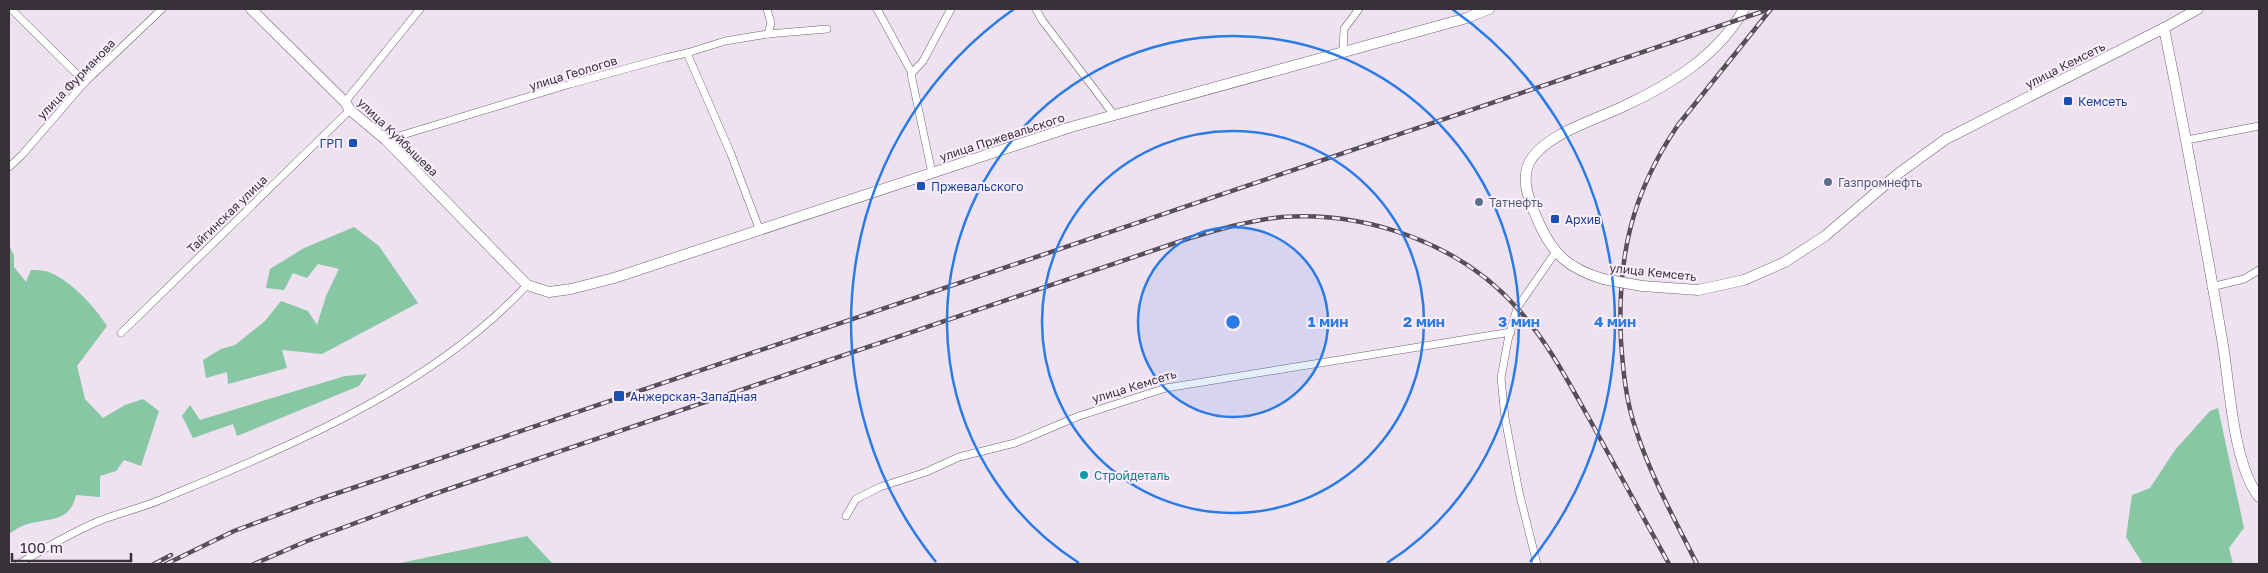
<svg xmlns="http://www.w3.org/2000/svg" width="2268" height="573" font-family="'Golos Text',sans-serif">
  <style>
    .green { fill: #87c7a4 }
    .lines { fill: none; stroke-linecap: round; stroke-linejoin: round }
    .street-casing { stroke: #6e6370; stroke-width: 8 }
    .secondary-casing { stroke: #6e6370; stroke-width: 11 }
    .street { stroke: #fff; stroke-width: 7 }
    .secondary { stroke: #fff; stroke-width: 10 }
    .rail-casing { stroke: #564f57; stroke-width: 4.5 }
    .rail { stroke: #fbeefe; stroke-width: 2.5; stroke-dasharray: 8; stroke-linecap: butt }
    .secondary-bridge-casing { stroke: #6e6370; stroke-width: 11; stroke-linecap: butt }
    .secondary-bridge { stroke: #fff; stroke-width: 10 }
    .ring { fill: none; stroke: #2b7be6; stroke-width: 2.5 }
    .transit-dot { fill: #1a4fb4; stroke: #fbeefe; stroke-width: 2 }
    .service-dot { fill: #5c6f8a; stroke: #fbeefe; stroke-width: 2 }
    .culture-dot { fill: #0f9aa8; stroke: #fbeefe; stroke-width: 2 }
    .labels { text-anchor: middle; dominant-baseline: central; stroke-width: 4; stroke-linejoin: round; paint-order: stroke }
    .street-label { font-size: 12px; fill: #373238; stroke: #fbeefe }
    .transit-label { font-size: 12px; fill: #164399; stroke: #fbeefe; text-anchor: start }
    .service-label { font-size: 12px; fill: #4e5e75; stroke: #fbeefe; text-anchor: start }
    .culture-label { font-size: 12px; fill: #0d838f; stroke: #fbeefe; text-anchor: start }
    .centre { fill: #2b7be6; stroke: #fbeefe; stroke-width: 2.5 }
    .ring-label { font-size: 15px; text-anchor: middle; font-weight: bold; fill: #2b7be6; stroke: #fbeefe; stroke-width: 4; stroke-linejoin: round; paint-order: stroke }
  </style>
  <rect width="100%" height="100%" fill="#eee1f0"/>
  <g class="green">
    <path d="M354,227L379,246L418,303L322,354L282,350L287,368L228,384L227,372L206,378L203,360L221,349L235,345L265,321L281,301L308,311L317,325L326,296L339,269L318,264L307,278L293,273L284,290L266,288L270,269L304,248Z"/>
    <path d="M9,246L14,255V267L26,282L31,270C37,270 45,270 51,273C72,282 95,307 107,326L77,366L85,399L103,418L125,405L143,399L159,411L141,466L124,460L116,471L100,476V497L76,495C70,525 44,517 22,526C18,528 13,531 9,534Z"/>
    <path d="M367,374L359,386L237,436L233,424L193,438L182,416L190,405L200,420L345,376Z"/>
    <path d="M2218,408L2244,528L2229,548L2233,564H2143L2126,537L2132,495L2150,488L2175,450L2210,411Z"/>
    <path d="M527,536L552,563L394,564H396Z"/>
  </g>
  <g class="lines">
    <defs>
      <g id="street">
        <path d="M11,9L85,82"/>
        <path d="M767,9L771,23L768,34"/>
        <path d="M877,9L912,73"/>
        <path d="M1036,9L1042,20L1114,115"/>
        <path d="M1343,52L1344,29L1359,9"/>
        <path d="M687,53L731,154L760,231"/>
        <path d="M345,102L420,9"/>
        <path d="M386,140L570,84L665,58L687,53L725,41L768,34L827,29"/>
        <path d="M2187,140L2259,126"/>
        <path d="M9,167L22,155L85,82L162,9"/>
        <path d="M932,173L911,74L923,61L951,9"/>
        <path d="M2211,287L2244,279L2259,270"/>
        <path d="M121,333L350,110"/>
        <path d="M846,516L856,499L880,487L926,472L959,457L1015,443L1079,416L1166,388L1511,332"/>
        <path d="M19,564C45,548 71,533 99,521C119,513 141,508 160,500C289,446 430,390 527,285"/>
        <path d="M1537,564L1519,492L1505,418L1501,378L1508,340L1517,308L1555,253"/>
      </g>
      <g id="secondary">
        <path d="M251,9L345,102L350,110L386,140L527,285L549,292L571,289L614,278L1071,127L1467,18L1489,9"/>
        <path d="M2164,28C2185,132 2204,235 2222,339C2230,384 2232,462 2259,497"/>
        <path d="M1603,279C1568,268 1553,255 1538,221C1531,204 1520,182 1529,163C1543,135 1595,120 1622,107C1670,85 1718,56 1744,9"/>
        <path d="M1642,286L1698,290L1744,280L1785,262L1825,236L1899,173L1946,139L2164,28L2198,9"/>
      </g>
    </defs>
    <use href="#street" class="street-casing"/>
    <use href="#secondary" class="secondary-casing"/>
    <use href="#street" class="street"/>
    <use href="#secondary" class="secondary"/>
    <defs>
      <g id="rail">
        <path d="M154,564L171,555"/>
        <path d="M166,564L234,531L317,500L1770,9"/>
        <path d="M254,564L307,541L431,495L1190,238C1220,229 1251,220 1282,217C1367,211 1461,244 1517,308C1548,342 1569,383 1591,422C1617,470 1643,517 1669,564"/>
        <path d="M1697,564C1675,520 1651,477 1636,430C1626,402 1623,370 1621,341C1617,259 1631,194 1678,125L1771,9"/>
      </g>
    </defs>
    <use href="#rail" class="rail-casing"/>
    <use href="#rail" class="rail"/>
    <defs>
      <path id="secondary-bridge" d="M1603,279L1642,286"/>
    </defs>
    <use href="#secondary-bridge" class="secondary-bridge-casing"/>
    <use href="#secondary-bridge" class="secondary-bridge"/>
  </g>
  <circle cx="1233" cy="322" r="95" fill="#2b7be6" fill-opacity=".12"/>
  <g class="ring">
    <circle cx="1233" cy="322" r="95"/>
    <circle cx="1233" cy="322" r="191"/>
    <path d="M1079 563A286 286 0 1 1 1387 563"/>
    <path d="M936 562A382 382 0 0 1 1014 9M1452 9A382 382 0 0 1 1530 562"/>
  </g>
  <g class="transit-dot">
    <rect x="2063" y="96" width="10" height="10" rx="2.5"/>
    <rect x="348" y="138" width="10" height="10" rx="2.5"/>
    <rect x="916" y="181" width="10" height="10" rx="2.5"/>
    <rect x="1550" y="214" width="10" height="10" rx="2.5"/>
    <rect x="613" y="390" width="12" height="12" rx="2.5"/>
  </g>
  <g class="service-dot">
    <circle cx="1828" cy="182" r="5"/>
    <circle cx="1479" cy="202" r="5"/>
  </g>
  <circle class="culture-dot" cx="1084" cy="475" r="5"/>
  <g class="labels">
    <g class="street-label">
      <text transform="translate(2065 65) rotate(-27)">улица Кемсеть</text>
      <text transform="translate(573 73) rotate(-17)">улица Геологов</text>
      <text transform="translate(76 79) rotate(-46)">улица Фурманова</text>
      <text transform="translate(398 137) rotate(44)">улица Куйбышева</text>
      <text transform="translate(1002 137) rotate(-18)">улица Пржевальского</text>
      <text transform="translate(227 214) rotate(-44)">Тайгинская улица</text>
      <text transform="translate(1653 272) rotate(6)">улица Кемсеть</text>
      <text transform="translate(1134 386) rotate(-17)">улица Кемсеть</text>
    </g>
    <g class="transit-label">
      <text x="2078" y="101">Кемсеть</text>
      <text x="343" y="143" text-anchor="end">ГРП</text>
      <text x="931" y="186">Пржевальского</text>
      <text x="1565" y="219">Архив</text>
      <text x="630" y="396">Анжерская-Западная</text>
    </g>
    <g class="service-label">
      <text x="1838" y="182">Газпромнефть</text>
      <text x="1489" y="202">Татнефть</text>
    </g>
    <g class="culture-label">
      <text x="1094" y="475">Стройдеталь</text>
    </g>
  </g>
  <circle cx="1233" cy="322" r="8" class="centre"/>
  <g class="ring-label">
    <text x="1328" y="327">1 мин</text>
    <text x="1424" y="327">2 мин</text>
    <text x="1519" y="327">3 мин</text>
    <text x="1615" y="327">4 мин</text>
  </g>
  <rect width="2268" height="573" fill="none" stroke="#373238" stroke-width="20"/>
  <path d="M12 553v8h119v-8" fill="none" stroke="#373238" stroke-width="2.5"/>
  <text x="20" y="553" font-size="15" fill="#373238" stroke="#fbeefe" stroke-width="4" paint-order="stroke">100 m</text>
</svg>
